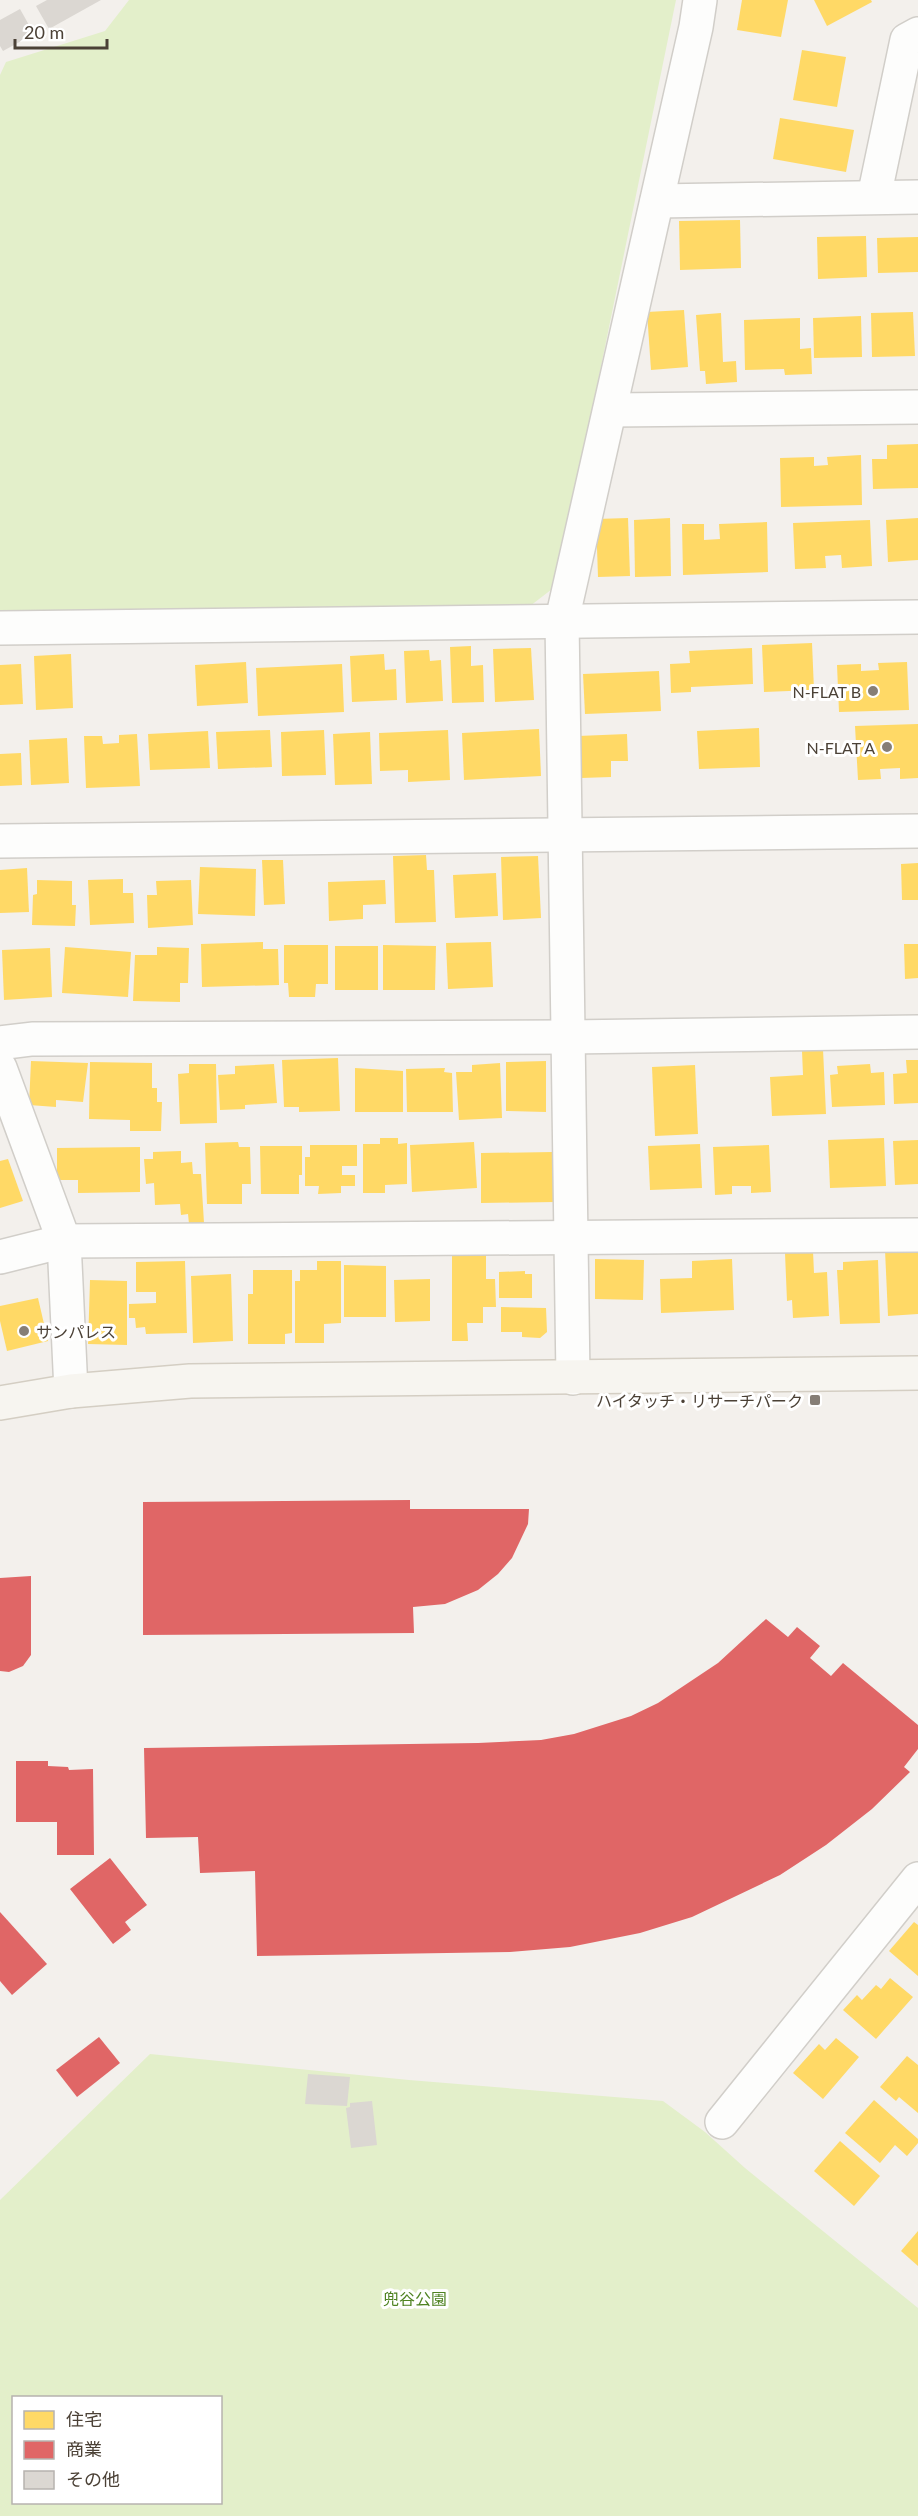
<svg xmlns="http://www.w3.org/2000/svg" width="918" height="2516" font-family="Lato,'Noto Sans JP',sans-serif">
  <style>
    .green { fill: #e3efca; fill-rule: evenodd }
    .homes { fill: #ffd966 }
    .shops { fill: #e06666 }
    .building { fill: #dbd7d2 }
    .lines { fill: none; stroke-linecap: round; stroke-linejoin: round }
    .street-casing { stroke: #d1cec9; stroke-width: 36 }
    .secondary-casing { stroke: #d4cec3; stroke-width: 36 }
    .street { stroke: #fdfdfc; stroke-width: 33 }
    .secondary { stroke: #f7f5f0; stroke-width: 33 }
    .poi-dot { fill: #867e76; stroke: #fff; stroke-width: 2 }
    .labels { text-anchor: middle; dominant-baseline: central; stroke-width: 6; stroke-linejoin: round; paint-order: stroke }
    .poi-label { font-size: 16px; fill: #4b4136; stroke: #fff; text-anchor: end }
    .park-label { font-size: 16px; fill: #4f8322; stroke: #fff }
  </style>
  <rect width="100%" height="100%" fill="#f3f0ec"/>
  <g class="green">
    <path d="M129,0H676L556,586L530,606L0,614V75L6,62L105,31Z"/>
    <path d="M150,2054L409,2080L663,2101L705,2132L745,2168L918,2308V2516H0V2200ZM14,2398H220V2502H14Z"/>
  </g>
  <g class="homes">
    <path d="M742,0H788L781,37L737,30Z"/>
    <path d="M814,0H871L872,2L827,26Z"/>
    <path d="M802,50L846,57L837,107L793,100Z"/>
    <path d="M780,118L854,130L846,172L773,159Z"/>
    <path d="M740,220L741,268L680,270L679,221Z"/>
    <path d="M866,236L867,277L818,279L817,237Z"/>
    <path d="M918,237V272L878,273L877,238Z"/>
    <path d="M684,310L688,367L651,370L647,312Z"/>
    <path d="M913,312L915,356L872,357L871,313Z"/>
    <path d="M721,313L723,362L736,361L737,382L706,384L705,371H700L696,315Z"/>
    <path d="M861,316L862,357L814,358L813,318Z"/>
    <path d="M800,318V349L811,348L812,374L785,375L784,369L745,370L744,320Z"/>
    <path d="M918,444V488L873,489L872,459H887V445Z"/>
    <path d="M861,455L862,505L781,507L780,458L814,457V466L828,465L827,457Z"/>
    <path d="M628,518L630,576L598,577L596,519Z"/>
    <path d="M670,518L671,576L635,577L634,520Z"/>
    <path d="M918,518V560L888,562L886,520Z"/>
    <path d="M870,520L872,566L842,568L841,555L825,556L826,568L795,569L793,523Z"/>
    <path d="M767,522L768,572L683,575L682,524H704V540L720,539L719,524Z"/>
    <path d="M812,643L814,690L764,692L762,645Z"/>
    <path d="M471,646V666L483,665L484,702L452,703L450,647Z"/>
    <path d="M531,648L534,700L495,702L493,649Z"/>
    <path d="M752,648L753,684L691,687V692L671,693L670,664L690,663L689,651Z"/>
    <path d="M429,650L430,661L441,660L443,701L406,703L404,651Z"/>
    <path d="M71,654L73,708L36,710L34,656Z"/>
    <path d="M384,654L385,670L396,669L397,700L352,702L350,656Z"/>
    <path d="M246,662L248,703L197,706L195,665Z"/>
    <path d="M907,662L909,710L839,712L837,665L861,664V671L879,670L878,663Z"/>
    <path d="M21,664L23,704L0,705V665Z"/>
    <path d="M342,664L344,712L258,716L256,668Z"/>
    <path d="M659,671L661,711L585,714L583,674Z"/>
    <path d="M918,724V778L900,779V768L880,769L881,779L858,780L855,726Z"/>
    <path d="M759,728L760,767L699,769L697,731Z"/>
    <path d="M539,729L541,776L464,780L462,733Z"/>
    <path d="M270,730L272,767L218,769L216,732Z"/>
    <path d="M324,730L326,775L282,776L281,732Z"/>
    <path d="M448,730L450,780L408,782V770L380,771L379,733Z"/>
    <path d="M208,731L210,768L150,770L148,734Z"/>
    <path d="M370,732L372,784L335,785L333,734Z"/>
    <path d="M137,734L140,786L86,788L84,736H102L103,744L119,743V735Z"/>
    <path d="M627,734L628,761H611V777L581,778L578,736Z"/>
    <path d="M67,738L69,783L31,785L29,740Z"/>
    <path d="M21,753L22,785L0,786V754Z"/>
    <path d="M426,855L427,870H434L436,922L395,923L393,856Z"/>
    <path d="M538,856L541,918L503,920L501,857Z"/>
    <path d="M262,860H283L285,904L264,905Z"/>
    <path d="M918,863V900H902L901,864Z"/>
    <path d="M200,867L256,869L255,916L198,914Z"/>
    <path d="M27,868L29,912L0,913V870Z"/>
    <path d="M496,873L498,916L455,918L453,875Z"/>
    <path d="M123,879V893H133L134,923L90,925L88,880Z"/>
    <path d="M37,880L72,881V905H76L75,926L32,925L33,895L37,894Z"/>
    <path d="M191,880L193,925L148,928L147,895H157L156,881Z"/>
    <path d="M385,880L386,904L363,905V919L329,921L328,882Z"/>
    <path d="M263,942V949H278L279,985L202,987L201,944Z"/>
    <path d="M491,942L493,987L448,989L446,943Z"/>
    <path d="M904,944H918V978L905,979Z"/>
    <path d="M284,945H328V984H316L315,997H289L288,983H284Z"/>
    <path d="M383,945L436,946L435,990H383Z"/>
    <rect x="335" y="946" width="43" height="44"/>
    <path d="M65,947L131,952L128,997L62,993Z"/>
    <path d="M157,947L189,948L188,983H180V1002L133,1001L135,955H157Z"/>
    <path d="M50,948L52,997L4,1000L2,950Z"/>
    <path d="M823,1049L826,1114L772,1116L770,1077L803,1075L802,1051Z"/>
    <path d="M338,1058L340,1111L299,1112V1107H284L282,1060Z"/>
    <path d="M906,1060H918V1103L894,1104L893,1074L907,1073Z"/>
    <path d="M31,1061L88,1063L83,1102L56,1100V1107L29,1105Z"/>
    <path d="M546,1061V1112L506,1111V1062Z"/>
    <path d="M90,1062L152,1063V1088H157V1102H162L161,1131H130V1120L89,1119Z"/>
    <path d="M500,1063L502,1118L459,1120L456,1072H472V1065Z"/>
    <path d="M189,1064H216L217,1123L180,1124L178,1074L189,1073Z"/>
    <path d="M274,1064L277,1103L245,1105V1109L220,1110L218,1075L235,1074V1066Z"/>
    <path d="M870,1064L871,1073L884,1072L885,1105L832,1107L830,1075L838,1074L837,1066Z"/>
    <path d="M695,1065L698,1134L655,1136L652,1067Z"/>
    <path d="M355,1068L403,1071V1112H355Z"/>
    <path d="M445,1068L444,1072L452,1073L453,1112H407L406,1069Z"/>
    <path d="M380,1138H398V1144L407,1143V1184L385,1185V1193H363V1144H380Z"/>
    <path d="M884,1138L886,1186L830,1188L828,1140Z"/>
    <path d="M918,1140V1184L895,1185L893,1141Z"/>
    <path d="M238,1142L239,1147H250L251,1184H242V1204H207L205,1143Z"/>
    <path d="M474,1142L477,1188L412,1192L410,1145Z"/>
    <path d="M700,1144L702,1188L650,1190L648,1146Z"/>
    <path d="M310,1145H357V1166H342V1175H355V1186H341V1193L318,1194L319,1186H305V1157H310Z"/>
    <path d="M769,1145L771,1192L751,1193V1186H732V1194L715,1195L713,1147Z"/>
    <path d="M260,1146H302V1175H299V1194H261Z"/>
    <path d="M140,1147V1192L78,1193V1180H57V1148Z"/>
    <path d="M181,1151V1163L192,1162L193,1174H201L204,1223L189,1224L188,1214L181,1215L180,1204L155,1205L154,1183L146,1184L144,1159H153V1152Z"/>
    <path d="M553,1152L555,1202L481,1203V1153Z"/>
    <path d="M8,1159L23,1201L0,1208V1161Z"/>
    <path d="M918,1249V1314L888,1316L885,1250Z"/>
    <path d="M813,1251L814,1273L827,1272L829,1316L793,1318L792,1300L787,1301L785,1253Z"/>
    <path d="M452,1255H486V1279H495L496,1307H483V1323H467L468,1341H452Z"/>
    <path d="M595,1259L644,1260L643,1300L595,1299Z"/>
    <path d="M732,1259L734,1310L661,1313L660,1279L692,1278V1261Z"/>
    <path d="M878,1260L880,1323L840,1324L837,1270H843V1262Z"/>
    <path d="M185,1261L187,1333L146,1334L145,1327L136,1328L135,1318H129V1304L156,1303V1292H136V1262Z"/>
    <path d="M317,1261H341V1323L324,1324V1343H295V1281H300V1270H317Z"/>
    <path d="M344,1265L386,1266V1317H344Z"/>
    <path d="M253,1270H292V1333L285,1334V1344H248V1294H253Z"/>
    <path d="M525,1271V1274H532V1298H499V1272Z"/>
    <path d="M231,1274L233,1341L193,1343L191,1276Z"/>
    <path d="M430,1279V1321L395,1322L394,1280Z"/>
    <path d="M90,1280L127,1281V1345L88,1344Z"/>
    <path d="M38,1298L48,1341L7,1351L0,1321V1306Z"/>
    <path d="M501,1307L546,1308L547,1332L540,1338L522,1337V1332H501Z"/>
    <path d="M914,1922L918,1925V1976L889,1951Z"/>
    <path d="M890,1978L913,1997L876,2039L843,2010L857,1995L862,2000L876,1985L881,1989Z"/>
    <path d="M836,2038L859,2057L823,2099L793,2073L819,2044L825,2050Z"/>
    <path d="M907,2056L918,2065V2113L899,2097L896,2101L880,2087Z"/>
    <path d="M874,2100L918,2139V2143L907,2156L895,2145L880,2163L845,2133Z"/>
    <path d="M840,2141L880,2176L854,2206L814,2171Z"/>
    <path d="M918,2231V2266L901,2251Z"/>
  </g>
  <g class="shops">
    <path d="M410,1500V1509H529L528,1524L512,1558L498,1574L478,1590L445,1604L413,1607L414,1633L143,1635V1502Z"/>
    <path d="M31,1576V1655L23,1666L9,1672L0,1671V1578Z"/>
    <path d="M766,1619L788,1637L797,1627L820,1646L810,1658L831,1676L843,1663L918,1725V1749L904,1767L910,1772L872,1809L826,1845L780,1875L692,1917L640,1933L570,1947L510,1952L257,1956L255,1871L200,1873L198,1837L146,1838L144,1748L478,1743L541,1740L574,1734L631,1716L658,1703L718,1663Z"/>
    <path d="M16,1761H48V1766L68,1767L69,1770L93,1769L94,1855H57V1822H16Z"/>
    <path d="M110,1858L147,1905L125,1922L131,1930L113,1944L70,1889Z"/>
    <path d="M0,1912L47,1964L12,1995L0,1981Z"/>
    <path d="M99,2037L120,2063L77,2097L56,2070Z"/>
  </g>
  <g class="building">
    <path d="M47,0H101L49,29L36,6Z"/>
    <path d="M20,9L34,34L3,51L0,46V20Z"/>
    <path d="M308,2074L350,2077L347,2106L305,2104Z"/>
    <path d="M372,2101L377,2145L351,2148L346,2108L350,2107V2103Z"/>
  </g>
  <g class="lines">
    <defs>
      <g id="street">
        <path d="M874,197L907,40L918,34"/>
        <path d="M657,201L918,197"/>
        <path d="M610,410L918,407"/>
        <path d="M0,628L918,617"/>
        <path d="M0,841L918,831"/>
        <path d="M0,1043L32,1039L568,1037L918,1032"/>
        <path d="M0,1068L64,1241L71,1391"/>
        <path d="M0,1257L64,1241L918,1235"/>
        <path d="M573,1378L562,620L696,27L700,0"/>
        <path d="M722,2122L918,1879"/>
      </g>
      <path id="secondary" d="M0,1403L71,1391L190,1381L918,1373"/>
    </defs>
    <use href="#street" class="street-casing"/>
    <use href="#secondary" class="secondary-casing"/>
    <use href="#street" class="street"/>
    <use href="#secondary" class="secondary"/>
  </g>
  <g class="poi-dot">
    <circle cx="873" cy="691" r="6"/>
    <circle cx="887" cy="747" r="6"/>
    <circle cx="24" cy="1331" r="6"/>
    <rect x="809" y="1394" width="12" height="12" rx="3"/>
  </g>
  <g class="labels">
    <g class="poi-label">
      <text x="861" y="691">N-FLAT B</text>
      <text x="875" y="747">N-FLAT A</text>
      <text x="36" y="1331" text-anchor="start">サンパレス</text>
      <text x="803" y="1400">ハイタッチ・リサーチパーク</text>
    </g>
    <g class="park-label">
      <text x="415" y="2298">兜谷公園</text>
    </g>
  </g>
  <rect x="12" y="2396" width="210" height="108" fill="#ffffff" stroke="#b7b3af" stroke-width="1.5"/>
  <rect x="24" y="2411" width="30" height="18" fill="#ffd966" stroke="#b7b3af" stroke-width="1.5"/>
  <text x="66" y="2426" font-size="18" fill="#4b4136">住宅</text>
  <rect x="24" y="2441" width="30" height="18" fill="#e06666" stroke="#b7b3af" stroke-width="1.5"/>
  <text x="66" y="2456" font-size="18" fill="#4b4136">商業</text>
  <rect x="24" y="2471" width="30" height="18" fill="#dbd7d2" stroke="#b7b3af" stroke-width="1.5"/>
  <text x="66" y="2486" font-size="18" fill="#4b4136">その他</text>
  <path d="M15 39v9h92v-9" fill="none" stroke="#4b4136" stroke-width="3"/>
  <text x="24" y="39" font-size="18" fill="#4b4136" stroke="#ffffff" stroke-width="4.5" paint-order="stroke">20 m</text>
</svg>
